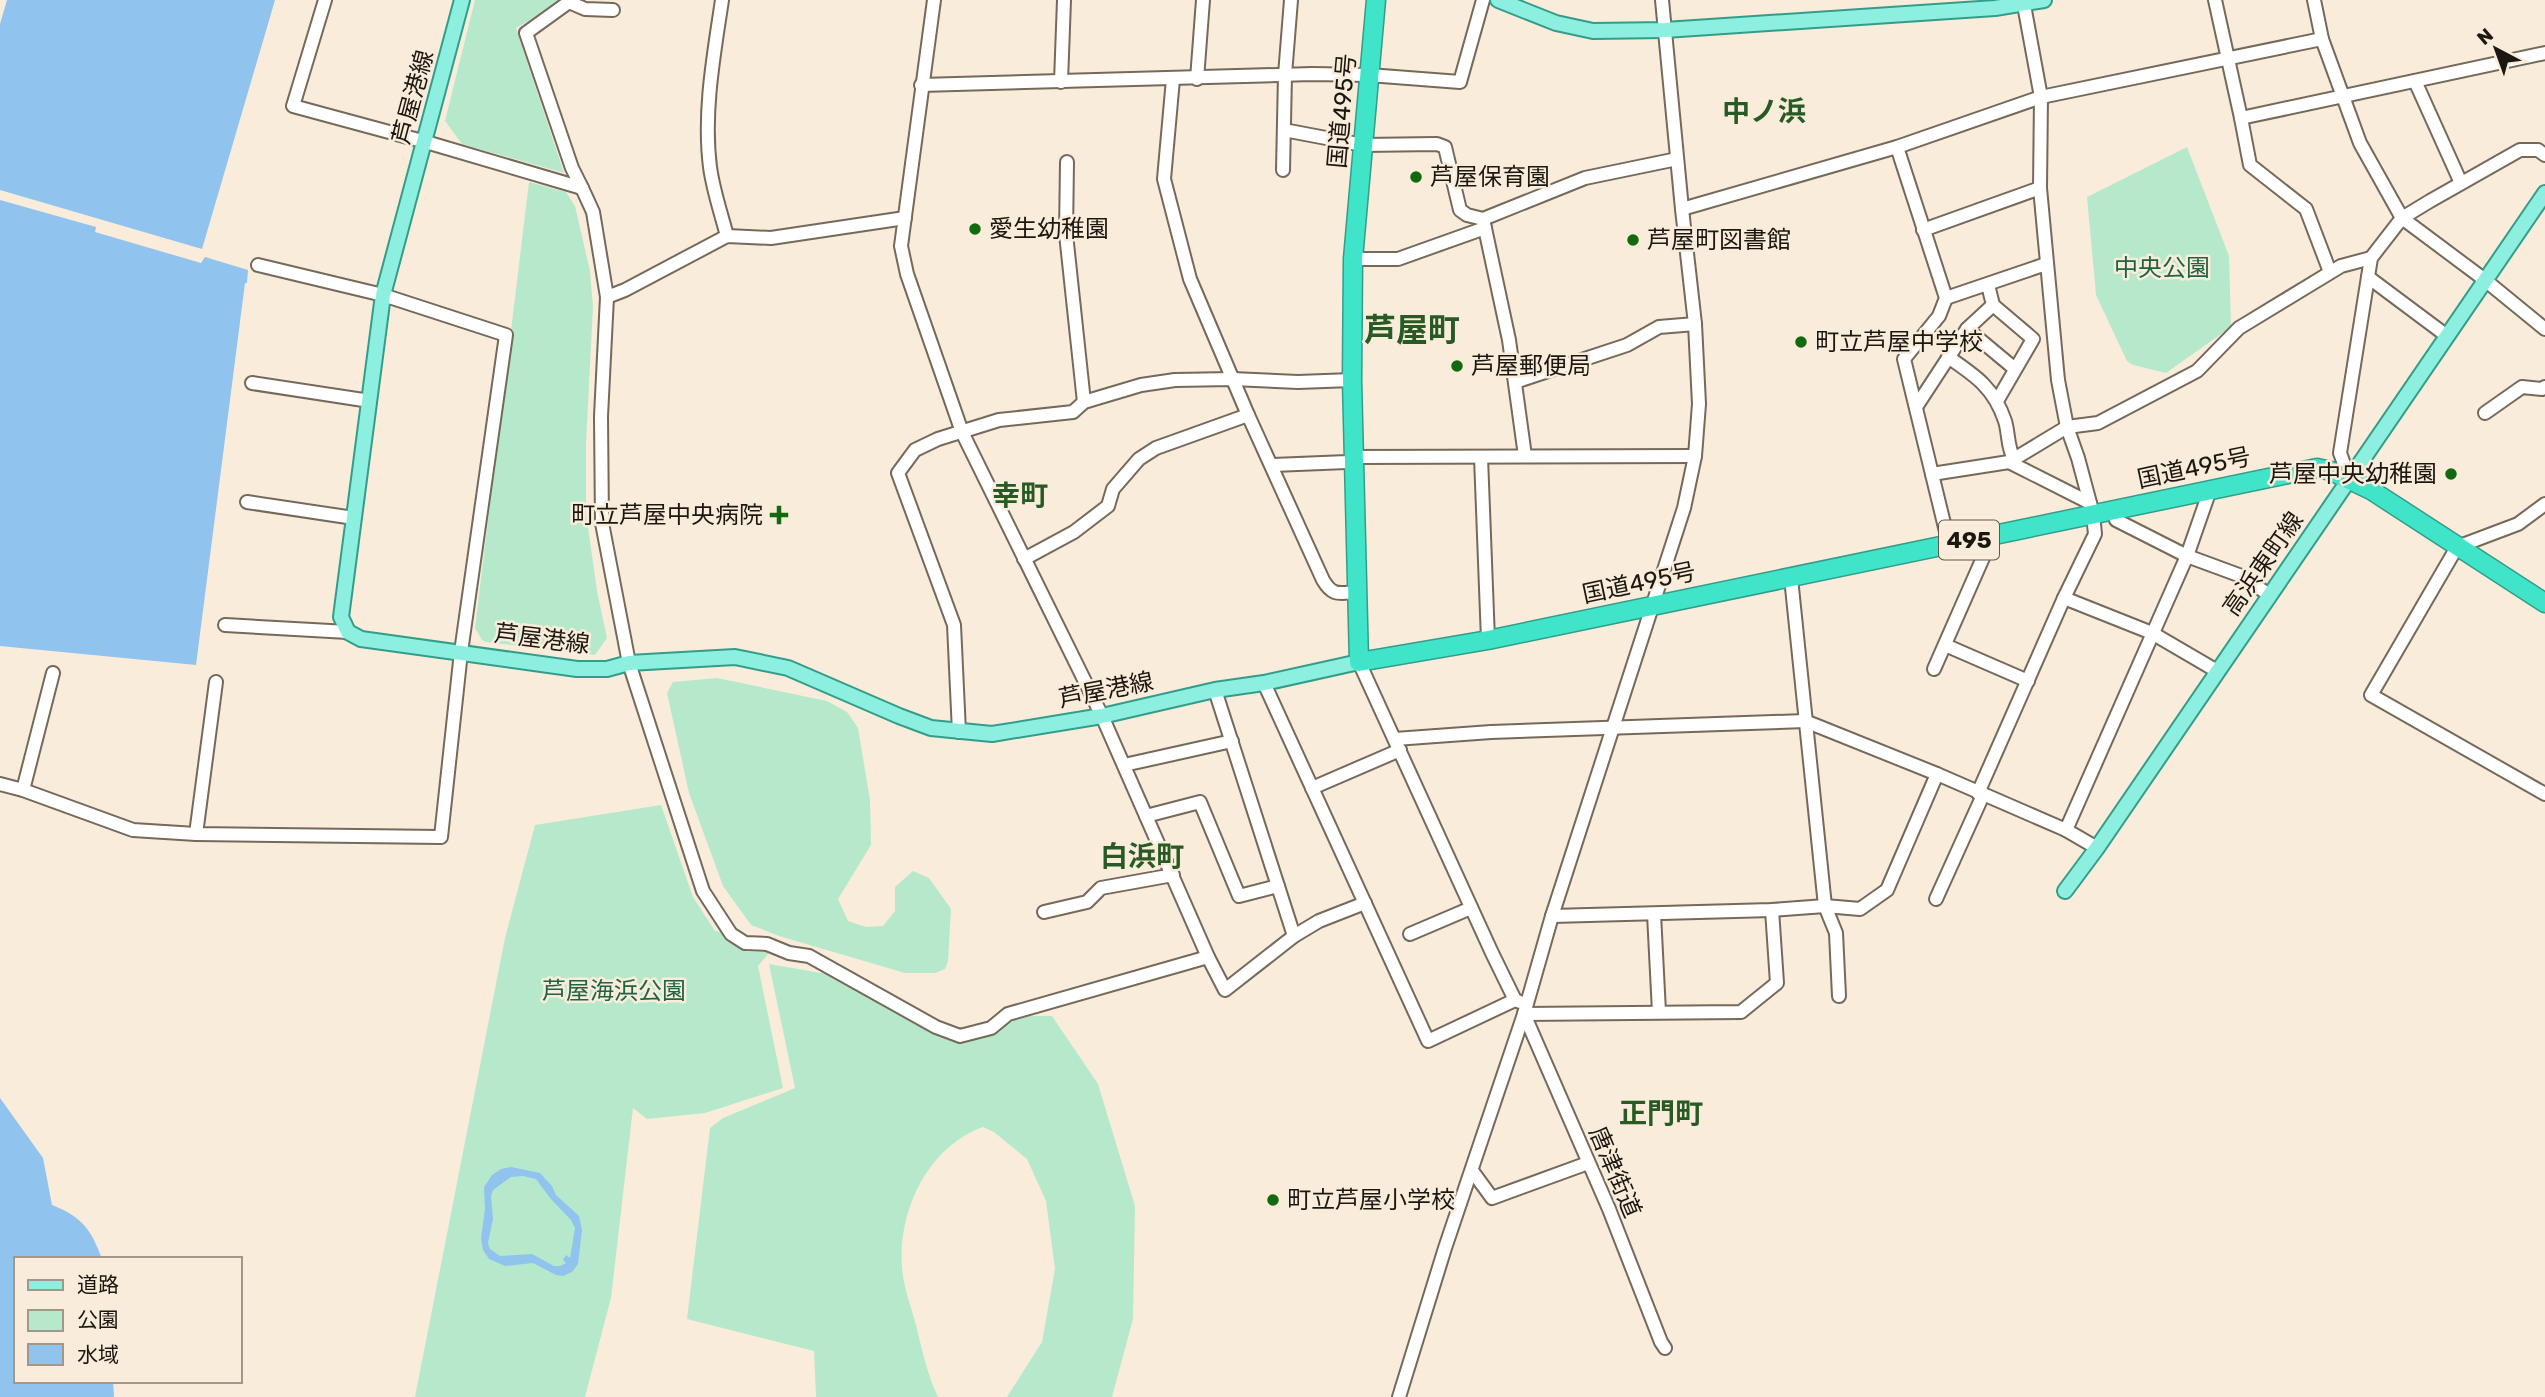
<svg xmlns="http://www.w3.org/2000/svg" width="2545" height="1397" font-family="Rubik,'Noto Sans JP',sans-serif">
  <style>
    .green { fill: #b6e9cb }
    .water { fill: #90c3ed; fill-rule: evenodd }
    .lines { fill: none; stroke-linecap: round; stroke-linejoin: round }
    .minor-casing { stroke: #75695a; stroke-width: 16 }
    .major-casing { stroke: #339d89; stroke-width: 18 }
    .highway-casing { stroke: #339d89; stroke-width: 21 }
    .minor { stroke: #fff; stroke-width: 12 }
    .major { stroke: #8cefdf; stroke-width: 14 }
    .highway { stroke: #40e5c9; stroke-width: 18 }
    .poi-dot { fill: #12690f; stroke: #faecda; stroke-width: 2.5 }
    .labels { text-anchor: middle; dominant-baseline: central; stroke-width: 5; stroke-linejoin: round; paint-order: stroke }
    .shield { fill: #faecda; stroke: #5e574d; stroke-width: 2 }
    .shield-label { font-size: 23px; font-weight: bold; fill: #1b1711 }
    .street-label { font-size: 24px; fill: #1b1711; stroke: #faecda }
    .poi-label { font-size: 24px; fill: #1b1711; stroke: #faecda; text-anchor: start }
    .park-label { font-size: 24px; fill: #1d6444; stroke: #faecda }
    .quarter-label { font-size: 28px; font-weight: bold; fill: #275a24; stroke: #faecda }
    .district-label { font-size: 32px; font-weight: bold; fill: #275a24; stroke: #faecda }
  </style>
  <rect width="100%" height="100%" fill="#faecda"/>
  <g class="green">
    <path d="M475,0H566L516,28L564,173L462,144L445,121Z"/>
    <path d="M2187,147L2229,256L2231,327L2166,373L2133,365L2127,361L2096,295L2087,197Z"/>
    <path d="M529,182L566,192L575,206L590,271L593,307L586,443V513L597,591L607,638L595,655L486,642L482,640L475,628Z"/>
    <path d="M717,678L827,701L847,712L858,728L870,800L871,845L838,899L848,921L866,927L883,926L895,911V887L913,871L929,878L951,909L948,961L945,969L935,973H905L779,936L751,925L723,886L689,793L667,693L673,682Z"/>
    <path d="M661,805L693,897L715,931L722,932L747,952H770L758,966L783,1088L705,1113L647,1119L633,1108L611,1298L585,1397H415L505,938L535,825Z"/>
    <path d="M769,964L839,976L948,1040H966L1014,1016H1052L1098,1084L1135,1206L1133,1319L1112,1397H1007L1042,1342L1055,1269L1046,1201L1027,1159L994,1132L983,1127C928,1147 898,1210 902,1267C903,1286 911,1306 916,1325C922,1349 927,1374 938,1397H816L814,1351L687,1319L710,1128L723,1118L795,1088Z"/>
  </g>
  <g class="water">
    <path d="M7,0H275L202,249L0,190V24Z"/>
    <path d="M0,200L96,227L95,232L201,263L205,257L248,270L247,283H245L196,665L0,646Z"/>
    <path d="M0,1098L43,1158L52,1205C82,1217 91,1229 102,1259H16V1381H113L114,1397H0Z"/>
    <path d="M511,1167L540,1173L552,1186L556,1195L579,1216L582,1230L578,1264L572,1272L563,1276L556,1275L533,1263L505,1266L489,1259L483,1250L481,1238L485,1209L484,1187L492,1175L501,1169ZM523,1176L536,1179L550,1198L571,1220L575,1228L570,1258L566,1255L563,1260L566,1263L560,1266H554L532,1254L500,1256L490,1249L488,1243L493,1219L491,1196L493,1190L511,1177Z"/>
  </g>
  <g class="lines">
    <defs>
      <g id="minor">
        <path d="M325,0L293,106L426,142L582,188L593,212L607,297L601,416L602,523L629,663L703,891L731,934L745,943L767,944L789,953L809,956L936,1027L960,1036L991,1028L1008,1014L1208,957"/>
        <path d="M722,0C714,54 703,112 710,167C713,190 721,213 727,236"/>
        <path d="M934,0L901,246L907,274L962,432L1102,716L1208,957L1225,990L1294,936L1319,921L1365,903"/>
        <path d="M2215,0L2241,118L2545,53"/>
        <path d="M2314,0L2322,39L2360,143L2402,218L2485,280L2545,329"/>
        <path d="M1173,79L1164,179L1190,279L1248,415L1323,580C1333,597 1339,593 1357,592"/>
        <path d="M1197,79L1203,0"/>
        <path d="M2415,81L2461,183"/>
        <path d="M1061,82L1064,0"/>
        <path d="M921,85L1312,74L1369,75L1460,82L1483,0"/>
        <path d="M2241,118L2250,165L2306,209L2330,272"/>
        <path d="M1284,130L1363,145L1437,144L1445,147L1460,210L1467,215L1483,219"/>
        <path d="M1897,147L1946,298L1939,316L1904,359L1949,544"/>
        <path d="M1067,162L1066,234L1084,402"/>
        <path d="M1283,170L1285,75L1291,0"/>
        <path d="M582,188L572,168L526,33L569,2L585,9L613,10"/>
        <path d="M1682,209L1897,147L2041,97L2322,39"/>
        <path d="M1923,230L2040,188"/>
        <path d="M1353,259H1398L1485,228"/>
        <path d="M2368,277L2447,336"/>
        <path d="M607,297L625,290L727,236L771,238L905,218"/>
        <path d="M1946,298L2046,264"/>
        <path d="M1993,305L2033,339L1997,401"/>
        <path d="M1967,329L2015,369"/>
        <path d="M1948,357C1976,376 1994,388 2005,421C2009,434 2007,446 2014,459"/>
        <path d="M1515,382L1627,345L1659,327L1695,324"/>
        <path d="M252,383L370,401"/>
        <path d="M1916,407L1967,329L1993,305L1988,285"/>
        <path d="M2485,413L2522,387L2542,389L2545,387"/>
        <path d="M1525,456L1509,340L1483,219L1585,178L1677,159"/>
        <path d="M1481,457L1488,640"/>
        <path d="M2009,462L2090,503"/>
        <path d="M1273,465L1347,462L1354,457L1695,456"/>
        <path d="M1932,474L2009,462L2067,427L2098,423L2197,371L2239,328L2341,266L2371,258"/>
        <path d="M2350,480L2340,453L2371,258L2402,218L2430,201L2520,150H2538L2545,155"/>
        <path d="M247,502L354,518"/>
        <path d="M2545,504L2518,524L2457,547L2371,695L2545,794"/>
        <path d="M2115,509L2116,520L2187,556L2244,577L2269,595"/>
        <path d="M1024,559L1074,532L1108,506L1113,489L1139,459L1156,448L1248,415"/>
        <path d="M1791,578L1825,906L1836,933L1839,996"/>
        <path d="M2064,598L2152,633L2217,671"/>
        <path d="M225,625L348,632"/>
        <path d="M1945,645L2028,681"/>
        <path d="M1359,662L1492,953L1515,1000L1520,1002"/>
        <path d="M1934,669L1993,535"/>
        <path d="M1264,683L1428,1041L1515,1000"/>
        <path d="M1215,690L1294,936"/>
        <path d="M959,732L954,625L898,473L915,450L938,439L999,420L1073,412L1084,402L1141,385L1175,380L1232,379L1298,382L1352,380"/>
        <path d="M1395,739L1491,732L1805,721L1937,774L2066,830L2097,848"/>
        <path d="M1124,765L1232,741"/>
        <path d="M0,784L23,790L133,830L196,834L441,837L461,652L506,335L383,295L258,265"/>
        <path d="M1312,788L1400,750"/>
        <path d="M23,790L53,673"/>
        <path d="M1978,793L2064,598L2095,534L2093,514L2078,458L2067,427L2058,380L2040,188L2041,97L2024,5"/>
        <path d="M1146,816L1200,802L1239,896L1278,886"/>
        <path d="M2066,830L2187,556L2210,490"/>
        <path d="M196,834L216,682"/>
        <path d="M1936,899L1983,795"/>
        <path d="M1044,912L1087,902L1101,888L1173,875"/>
        <path d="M1654,914L1659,1012"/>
        <path d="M1552,916L1772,910L1825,906L1860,909L1887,890L1937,774"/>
        <path d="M1410,934L1471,908"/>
        <path d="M1524,1014L1609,1209L1661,1342L1665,1348"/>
        <path d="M1524,1014L1741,1012L1777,983L1772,910"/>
        <path d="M1473,1172L1492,1198L1588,1163"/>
        <path d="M1399,1397L1445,1248L1524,1014L1552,916L1684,508L1695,456L1699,404L1695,324L1682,209L1662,0"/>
      </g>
      <g id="major">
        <path d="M462,0L383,295L341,617L348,632L361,639L577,669H607L629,663L735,657L788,668L899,716L931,728L992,734L1102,716L1215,690L1264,683L1359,662"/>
        <path d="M1498,0L1556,23L1593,31L1665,30L1995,8L2044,0"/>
        <path d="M2065,891L2097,848L2545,193"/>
      </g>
      <path id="highway" d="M1376,0L1353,259L1352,380L1359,662L1488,640L2317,468L2331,471L2371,490L2545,603"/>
    </defs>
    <use href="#minor" class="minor-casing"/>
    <use href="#major" class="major-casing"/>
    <use href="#highway" class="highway-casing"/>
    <use href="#minor" class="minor"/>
    <use href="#major" class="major"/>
    <use href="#highway" class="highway"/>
  </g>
  <g class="poi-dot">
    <circle cx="1416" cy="177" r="7"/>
    <circle cx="975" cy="229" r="7"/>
    <circle cx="1633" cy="240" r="7"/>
    <circle cx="1801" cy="342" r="7"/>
    <circle cx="1457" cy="366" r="7"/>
    <circle cx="2451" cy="474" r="7"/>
    <path d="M775.5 504.5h7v7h7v7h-7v7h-7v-7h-7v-7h7z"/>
    <circle cx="1273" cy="1200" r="7"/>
  </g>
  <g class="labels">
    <rect class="shield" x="1939" y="520.5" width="60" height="39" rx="5"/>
    <g class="shield-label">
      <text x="1969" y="540">495</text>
    </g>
    <g class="street-label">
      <text transform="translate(413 97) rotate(-75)">芦屋港線</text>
      <text transform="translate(1342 111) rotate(-85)">国道495号</text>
      <text transform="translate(2194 468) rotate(-12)">国道495号</text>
      <text transform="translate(2263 564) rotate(-55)">高浜東町線</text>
      <text transform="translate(1639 583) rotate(-12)">国道495号</text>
      <text transform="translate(542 639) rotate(7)">芦屋港線</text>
      <text transform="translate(1106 690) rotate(-11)">芦屋港線</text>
      <text transform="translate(1615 1172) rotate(67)">唐津街道</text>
    </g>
    <g class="poi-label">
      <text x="1430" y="177">芦屋保育園</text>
      <text x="989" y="229">愛生幼稚園</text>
      <text x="1647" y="240">芦屋町図書館</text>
      <text x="1815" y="342">町立芦屋中学校</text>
      <text x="1471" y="366">芦屋郵便局</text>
      <text x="2437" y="474" text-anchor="end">芦屋中央幼稚園</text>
      <text x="763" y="515" text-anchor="end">町立芦屋中央病院</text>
      <text x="1287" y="1200">町立芦屋小学校</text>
    </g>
    <g class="park-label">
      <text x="2162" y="268">中央公園</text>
      <text x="614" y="991">芦屋海浜公園</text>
    </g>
    <g class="quarter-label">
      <text x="1764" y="111">中ノ浜</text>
      <text x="1020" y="495">幸町</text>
      <text x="1142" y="856">白浜町</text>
      <text x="1661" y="1113">正門町</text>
    </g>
    <g class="district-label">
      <text x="1412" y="330">芦屋町</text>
    </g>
  </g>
  <rect x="14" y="1257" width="228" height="126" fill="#faecda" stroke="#a1978a" stroke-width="2"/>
  <rect x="28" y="1280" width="35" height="10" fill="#8cefdf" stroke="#a1978a" stroke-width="2"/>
  <text x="77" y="1292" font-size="21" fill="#1b1711">道路</text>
  <rect x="28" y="1310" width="35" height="21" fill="#b6e9cb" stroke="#a1978a" stroke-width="2"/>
  <text x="77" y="1327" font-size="21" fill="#1b1711">公園</text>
  <rect x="28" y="1344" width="35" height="21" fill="#90c3ed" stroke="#a1978a" stroke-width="2"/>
  <text x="77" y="1362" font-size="21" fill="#1b1711">水域</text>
  <g transform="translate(2496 49) rotate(319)" stroke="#faecda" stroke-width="5" paint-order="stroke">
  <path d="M0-5L12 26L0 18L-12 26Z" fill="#1b1711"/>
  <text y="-10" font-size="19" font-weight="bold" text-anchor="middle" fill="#1b1711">N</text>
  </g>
</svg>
